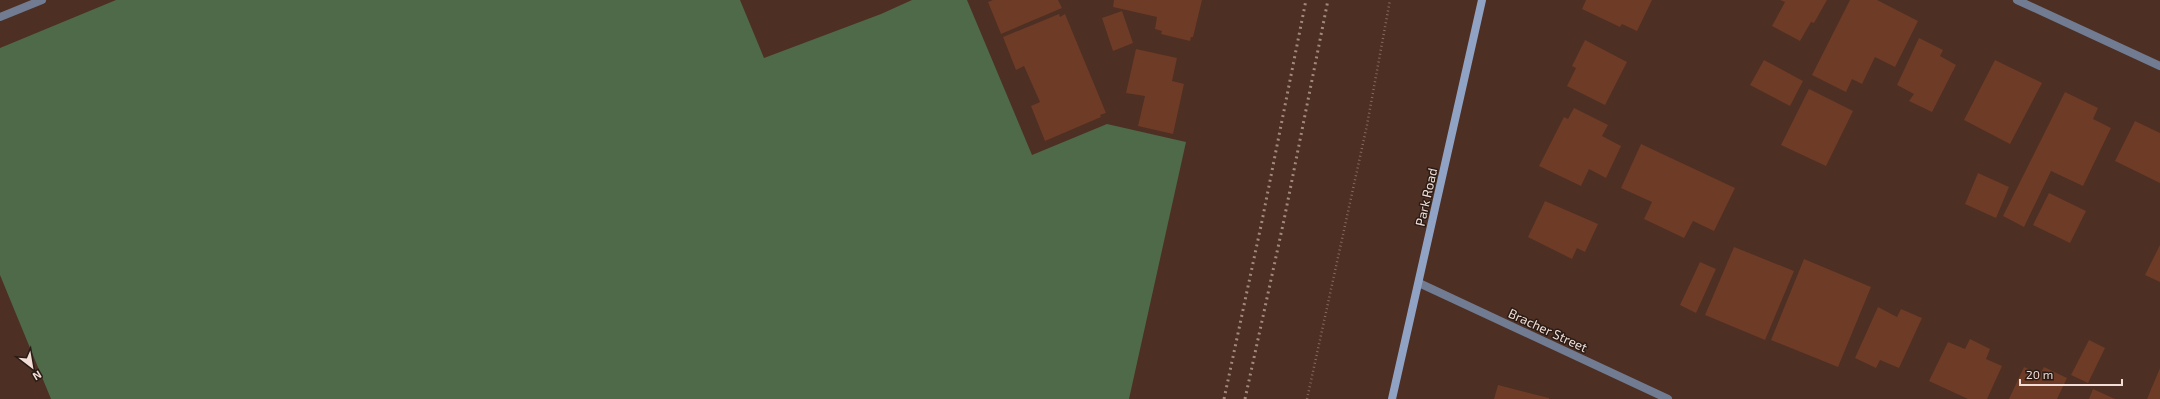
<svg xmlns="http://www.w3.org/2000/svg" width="2160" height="399" font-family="'Exo 2',sans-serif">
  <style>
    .green { fill: #4e6a48 }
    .building { fill: #6e3b26 }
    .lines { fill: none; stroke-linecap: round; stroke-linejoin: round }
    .path { stroke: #856a5f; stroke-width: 2.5; stroke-dasharray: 1 3; stroke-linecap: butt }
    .minor { stroke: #717c92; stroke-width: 8 }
    .secondary { stroke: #90a3c5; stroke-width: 8 }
    .rail { stroke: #a2897f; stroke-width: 3; stroke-dasharray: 2 4; stroke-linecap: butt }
    .labels { text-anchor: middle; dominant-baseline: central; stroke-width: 3; stroke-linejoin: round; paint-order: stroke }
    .street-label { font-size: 13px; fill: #f2ded6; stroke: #291b15 }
  </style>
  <rect width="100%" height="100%" fill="#4d2f23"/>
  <path class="green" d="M116,0H740L764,58L881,14L912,0H967L1032,155L1107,124L1186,142L1129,399H51L0,275V48Z"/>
  <g class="building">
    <path d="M993,0H1058L1062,8L1001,34L988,2Z"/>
    <path d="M1114,0H1202L1193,37H1191L1190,41L1161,34L1162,31L1155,29L1157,17L1113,7Z"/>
    <path d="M1586,0H1652L1637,31L1622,24L1620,27L1582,9Z"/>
    <path d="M1780,0H1827L1814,23L1811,22L1800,41L1772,26L1785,2Z"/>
    <path d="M1850,0H1877L1918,21L1895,67L1875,57L1862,84L1852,79L1846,92L1812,75Z"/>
    <path d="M1122,11L1133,43L1113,51L1102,18Z"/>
    <path d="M1059,14L1060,17L1065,14L1106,113L1100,115L1101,117L1045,141L1031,106L1040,102L1024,66L1016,70L1003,37Z"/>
    <path d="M1919,38L1943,50L1940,56L1956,65L1932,112L1909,101L1914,94L1897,85Z"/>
    <path d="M1585,40L1627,62L1605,105L1567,86L1576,68L1572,66Z"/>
    <path d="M1136,49L1177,58L1172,81L1184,84L1173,134L1138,126L1145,96L1126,93Z"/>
    <path d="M1764,60L1803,81L1790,106L1750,85Z"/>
    <path d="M1995,60L2042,83L2010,144L1964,120Z"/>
    <path d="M1809,89L1853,111L1826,166L1781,145Z"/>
    <path d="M2065,92L2098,108L2093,119L2111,128L2083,186L2051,171L2024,227L2003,216Z"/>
    <path d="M1574,108L1608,125L1602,136L1621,146L1606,178L1589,169L1581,186L1539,166L1564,117L1568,119Z"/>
    <path d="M2135,121L2160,133V183L2115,161Z"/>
    <path d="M1641,144L1735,188L1714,231L1693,221L1684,238L1644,219L1652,202L1621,188Z"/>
    <path d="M1978,173L2009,187L1996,218L1965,204Z"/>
    <path d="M2049,193L2086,211L2070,243L2033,225Z"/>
    <path d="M1545,201L1598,224L1585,252L1577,248L1572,259L1528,237Z"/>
    <path d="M2160,245V282L2145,275Z"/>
    <path d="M1734,247L1794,271L1765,340L1705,315Z"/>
    <path d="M1804,259L1871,287L1838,367L1771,340Z"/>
    <path d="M1700,262L1716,269L1696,313L1680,305Z"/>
    <path d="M1878,307L1897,317L1901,309L1922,318L1899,368L1880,360L1876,368L1855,358Z"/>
    <path d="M1970,339L1990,349L1986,359L2002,366L1987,399H1968L1929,381L1948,342L1965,349Z"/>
    <path d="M2089,340L2105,348L2088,383L2071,375Z"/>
    <path d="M2024,367L2040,374L2044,367L2067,378L2057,399H2009Z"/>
    <path d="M2160,368V399H2147Z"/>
    <path d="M1498,385L1549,398V399H1494Z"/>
    <path d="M2093,389L2115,399H2089Z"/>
  </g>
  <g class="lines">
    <path class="path" d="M1307,399L1367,125L1390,0"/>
    <g class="minor">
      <path d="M2017,0L2160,66"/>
      <path d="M0,17L42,0"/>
      <path d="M1419,283L1668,399"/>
    </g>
    <path class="secondary" d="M1392,399L1482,0"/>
    <g class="rail">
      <path d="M1224,399L1262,221L1306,0"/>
      <path d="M1245,399L1284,220L1328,0"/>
    </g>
  </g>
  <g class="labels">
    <g class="street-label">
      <text transform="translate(1426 197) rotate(-77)">Park Road</text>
      <text transform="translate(1548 330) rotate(25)">Bracher Street</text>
    </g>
  </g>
  <g transform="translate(32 367) rotate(149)" stroke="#291b15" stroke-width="3" paint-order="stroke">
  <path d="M0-3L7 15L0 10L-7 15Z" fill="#f2ded6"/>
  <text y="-6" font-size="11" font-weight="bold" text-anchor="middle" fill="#f2ded6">N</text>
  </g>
  <path d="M2020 379v6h102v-6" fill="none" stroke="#f2ded6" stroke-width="2"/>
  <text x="2026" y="379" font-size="12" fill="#f2ded6" stroke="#291b15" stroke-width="3" paint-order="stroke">20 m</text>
</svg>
